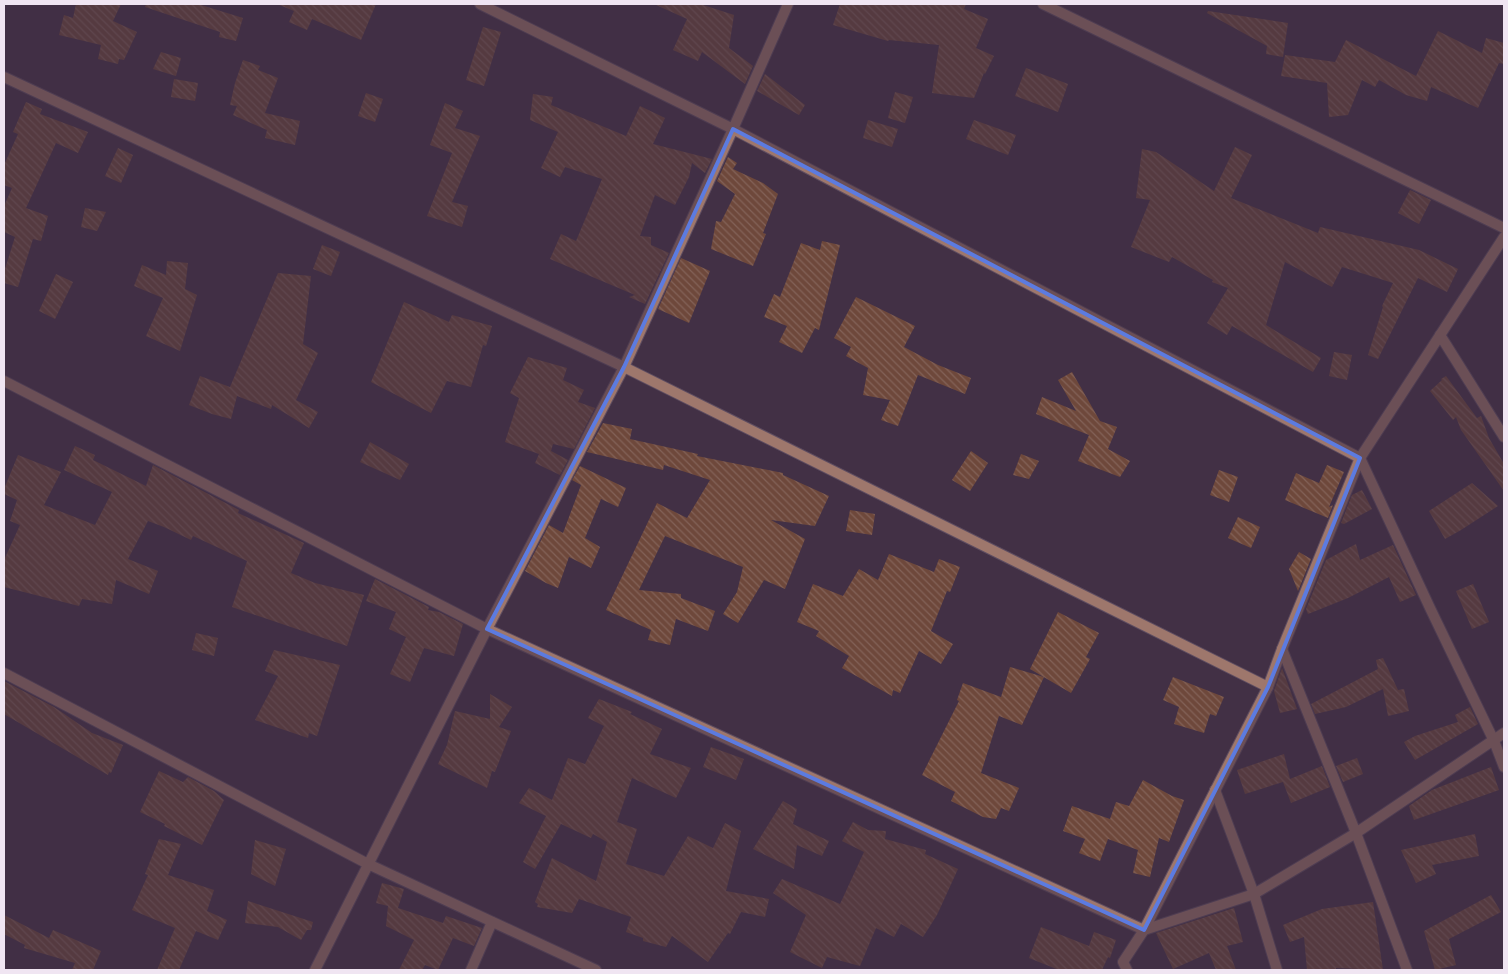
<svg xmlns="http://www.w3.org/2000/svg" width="1508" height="974" font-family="Raleway,sans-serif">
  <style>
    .building { fill: url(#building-back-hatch) }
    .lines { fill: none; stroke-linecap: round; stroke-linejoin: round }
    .minor-casing { stroke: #5e4d61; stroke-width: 12 }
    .minor { stroke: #9e776c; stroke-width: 10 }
    .marked { fill: none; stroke: #5c7be0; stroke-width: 4; stroke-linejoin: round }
  </style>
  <defs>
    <pattern id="building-back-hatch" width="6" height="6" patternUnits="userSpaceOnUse" patternTransform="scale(1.25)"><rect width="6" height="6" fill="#6e483b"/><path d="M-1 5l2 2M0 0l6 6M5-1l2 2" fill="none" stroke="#836258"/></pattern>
  </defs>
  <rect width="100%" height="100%" fill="#423045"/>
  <g class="building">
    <path d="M76,4H121L113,21L137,32L124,60L119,59L118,64L98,59L101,45L59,35L64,15L73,18Z"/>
    <path d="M146,4H198L243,18L236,41L219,37L220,32L145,7Z"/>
    <path d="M277,4H376L361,40L312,19L307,30L289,22L294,11Z"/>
    <path d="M654,4H700L734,15L729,48L753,66L745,84L702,52L698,61L673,50L687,19Z"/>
    <path d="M840,4H966L964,9L988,19L976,48L994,56L985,74L984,73L974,98L932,93L939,45L889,40L888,41L833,25Z"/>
    <path d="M1208,11L1288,23L1283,57L1266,54L1267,46L1207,13Z"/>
    <path d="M483,27L501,32L484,86L466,80Z"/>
    <path d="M1438,31L1482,53L1486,38L1504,43V64L1499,63L1478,108L1431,87L1427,101L1406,95L1379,80L1375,87L1362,80L1348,115L1329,117L1327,83L1281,76L1285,55L1335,62L1346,40L1416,76Z"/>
    <path d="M161,52L181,58L176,76L153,69Z"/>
    <path d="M243,60L260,66L258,70L278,78L265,113L300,121L295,145L265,138L267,130L233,115L237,106L230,105L235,83Z"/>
    <path d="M1026,68L1068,84L1058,112L1015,96Z"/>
    <path d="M765,74L805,105L799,115L757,91Z"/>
    <path d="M174,79L198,83L195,101L171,97Z"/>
    <path d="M895,92L913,97L905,123L888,118Z"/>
    <path d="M366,93L383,99L375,122L358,116Z"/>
    <path d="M533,94L553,97L551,105L626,136L640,106L665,118L653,144L712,159L705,173L692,163L689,177L675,205L655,195L640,236L651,237V245L669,253L645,304L629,297L635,295L550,259L561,234L576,241L602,179L565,167L560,177L541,168L558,132L530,120Z"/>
    <path d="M26,102L42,109L40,114L88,132L78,153L56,143L26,208L48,216L41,241L33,239L18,287L4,283V272L15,237L4,232V206L12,188L4,185V165L18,134L13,132Z"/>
    <path d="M445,103L463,111L455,128L480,136L452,202L468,206L462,227L427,216L452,153L430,145Z"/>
    <path d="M868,120L898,129L892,147L863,138Z"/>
    <path d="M974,120L1016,135L1008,155L966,139Z"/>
    <path d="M1235,147L1252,155L1231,198L1318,233L1320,227L1419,250L1458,269L1447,292L1418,278L1378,359L1368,355L1383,307L1382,306L1393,283L1342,267L1332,287L1285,262L1266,325L1321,358L1313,372L1232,326L1227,335L1207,323L1228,288L1212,282L1213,280L1172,257L1169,262L1131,247L1150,200L1136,198L1142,149L1156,152L1214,191Z"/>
    <path d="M118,148L133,155L121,183L105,176Z"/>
    <path d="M728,157L737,163L733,169L763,183L778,194L763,233L766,234L753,266L711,249L716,221L721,222L735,194L717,181Z"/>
    <path d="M1410,190L1431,200L1419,224L1398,213Z"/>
    <path d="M85,208L106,212L97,231L81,227Z"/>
    <path d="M822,241L840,245L819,330L815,328L802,353L779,342L787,326L764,317L774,294L780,297L801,243L820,250Z"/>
    <path d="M322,245L340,252L331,276L313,269Z"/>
    <path d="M681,258L710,271L689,323L658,309Z"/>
    <path d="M167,261L188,263L185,289L197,295L180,351L146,336L163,298L134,286L142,265L166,275Z"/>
    <path d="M278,273L311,276L303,344L318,353L296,400L318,412L309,428L272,405L271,409L237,396L231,419L212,414L189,405L200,376L230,387Z"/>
    <path d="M56,274L73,282L55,319L39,311Z"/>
    <path d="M856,297L915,326L904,347L938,365L971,378L965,394L918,375L898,426L881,420L890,400L863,395L868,368L846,356L851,347L834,338Z"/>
    <path d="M404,302L449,322L452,315L492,326L486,346L483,345L471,387L447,381L431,413L371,382Z"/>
    <path d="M1334,352L1352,355L1347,380L1329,376Z"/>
    <path d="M528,357L567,368L563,380L584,390L578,402L595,408L574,449L553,444L551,451L568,460L560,475L535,463L539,454L505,442L519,398L510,393Z"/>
    <path d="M1072,372L1100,421L1117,427L1108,449L1130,461L1120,477L1078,461L1089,435L1036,414L1042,397L1076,411L1058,380Z"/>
    <path d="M1446,376L1477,418L1481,416L1489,438L1504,464V491L1461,430L1456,417L1453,420L1430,391L1442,380L1441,379Z"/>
    <path d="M603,423L632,429L630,439L698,454L697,456L783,473V475L829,496L815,526L771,520L805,539L785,589L764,580L738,623L723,614L737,592L743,567L665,536L639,590L681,594V598L715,611L708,631L676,619L670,645L648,640L651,630L606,610L657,503L687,518L710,480L664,465L663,470L587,452Z"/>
    <path d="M370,442L409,464L400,480L360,462Z"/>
    <path d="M75,446L95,455L93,460L146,486L153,465L239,510L238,513L304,543L291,573L315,583L364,595L347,646L232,607L247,561L193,536L191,540L164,527L148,521L128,559L158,571L149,594L116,580L112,604L82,599L79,606L4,587V560L20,525L10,521L17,500L4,494V489L18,455L61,472L44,505L95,525L112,492L64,470Z"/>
    <path d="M971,451L988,463L970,491L952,480Z"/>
    <path d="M1021,454L1039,461L1029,479L1013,475Z"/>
    <path d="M1327,465L1344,472L1329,507L1333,505L1328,518L1285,500L1296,473L1319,483Z"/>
    <path d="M580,466L626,488L618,507L601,499L585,538L600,547L591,568L569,557L558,588L546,583L525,571L549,525L563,533L581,485L572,480Z"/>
    <path d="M1219,470L1238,477L1229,502L1210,495Z"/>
    <path d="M1472,483L1498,506L1461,530L1445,539L1429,511Z"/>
    <path d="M1362,490L1372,509L1344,524L1341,523L1352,495Z"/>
    <path d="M850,510L875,514L872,535L846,531Z"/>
    <path d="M1238,517L1260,527L1251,548L1228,538Z"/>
    <path d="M1356,544L1360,560L1393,545L1416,595L1400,602L1389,577L1348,598L1308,614L1306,609L1326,560Z"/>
    <path d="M1299,552L1311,559L1298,591L1289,569Z"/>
    <path d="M889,554L934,572L939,559L960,567L950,592L947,591L931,631L953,644L941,664L919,651L900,693L893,690L892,696L842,668L849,656L816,636L819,631L797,622L813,584L843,596L859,569L878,580Z"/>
    <path d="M375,579L429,607L428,610L439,612L463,624L454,656L424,648L410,682L390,674L406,637L389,629L396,612L366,601Z"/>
    <path d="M1473,584L1489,622L1472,629L1456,591Z"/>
    <path d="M1058,612L1099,633L1086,657L1090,659L1071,693L1030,669Z"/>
    <path d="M196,633L218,638L214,656L192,650Z"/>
    <path d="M274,650L340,665L317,736L309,733L308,738L255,720L278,676L265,671Z"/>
    <path d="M1383,658L1398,690L1404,689L1409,711L1388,716L1383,689L1346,707L1315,714L1311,704L1378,669L1376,660Z"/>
    <path d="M1010,667L1044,677L1022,725L999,716L981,773L1019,788L1009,811L1001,808L996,819L983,817L951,801L955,792L922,775L959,701L957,700L963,683L1001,697Z"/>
    <path d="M1282,668L1297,709L1280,713L1274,691Z"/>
    <path d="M1173,677L1224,697L1216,716L1210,714L1204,733L1174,724L1179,707L1163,700Z"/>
    <path d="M4,681L54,707L92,733L123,745L111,773L109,772L108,775L4,714Z"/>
    <path d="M490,694L512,707L499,727L511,731L495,772L492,771L487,788L438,764L447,745L455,711L490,719Z"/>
    <path d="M599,699L632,712L630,714L662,729L650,754L691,768L676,798L632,778L617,822L637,829L626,864L664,876L688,836L713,848L725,823L741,831L726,891L769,899L765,917L741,912L730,934L728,933L708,962L672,936L666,947L643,941V938L626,932L631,917L579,899L572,913L537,907L538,904L535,902L552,858L596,881L607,842L593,834L591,838L561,824L535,869L523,862L546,816L519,803L529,788L552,800L568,758L585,764L604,726L588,718Z"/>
    <path d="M1470,707L1478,724L1415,760L1404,742L1415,736L1458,722L1455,715Z"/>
    <path d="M711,747L744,759L736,780L703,767Z"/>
    <path d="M1284,754L1290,779L1322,766L1330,787L1291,803L1283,782L1245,794L1237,770Z"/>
    <path d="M1357,758L1363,774L1343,782L1336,766Z"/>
    <path d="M1491,767L1499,790L1414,820L1409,806L1432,790Z"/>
    <path d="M159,771L183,782L188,777L214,791L224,800L202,845L164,826L165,824L140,812Z"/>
    <path d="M1143,780L1172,796L1184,800L1169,842L1159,838L1150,877L1133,873L1138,850L1108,839L1100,861L1079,853L1085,839L1063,831L1072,806L1110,819L1116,802L1129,806Z"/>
    <path d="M783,801L797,809L793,824L829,841L822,856L797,845L794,869L753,849Z"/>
    <path d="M853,822L868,830L886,831L885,839L926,850L925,854L958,869L937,915L923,937L901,924L894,937L876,928L860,966L827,957L822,968L790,952L806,915L773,893L782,879L840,904L864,852L842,841Z"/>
    <path d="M1475,834L1479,856L1432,865L1436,874L1416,883L1401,850Z"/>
    <path d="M159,839L181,844L168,875L214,890L207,911L227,920L218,940L196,931L179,970H157L175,928L132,910L148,875L145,874Z"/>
    <path d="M255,840L286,849L275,886L251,874Z"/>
    <path d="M382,883L404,889L398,908L443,923L446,916L482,928L474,946L453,938L438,970L425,965L422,970H399L414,940L386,926L388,906L376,903Z"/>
    <path d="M1491,895L1501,912L1449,939L1456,965L1435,970L1424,931Z"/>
    <path d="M248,901L313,922L311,930H307L301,940L278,927L245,923Z"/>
    <path d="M1373,902L1383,970L1336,968V970H1307L1304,937L1290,942L1283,925L1322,909Z"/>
    <path d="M1234,908L1243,942L1227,946L1236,970H1216L1209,953L1173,969L1156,933Z"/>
    <path d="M4,915L49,938L53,930L101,951L93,970H72L75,963L24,948L25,945L4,934Z"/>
    <path d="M1041,927L1089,946L1094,932L1116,940L1110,958L1108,957L1102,970H1059L1029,958Z"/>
  </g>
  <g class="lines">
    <defs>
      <g id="minor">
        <path d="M480,4L733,129L1360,458L1430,608L1494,741L1504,767"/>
        <path d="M1043,4L1504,228"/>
        <path d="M4,77L624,367L1268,687"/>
        <path d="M1440,335L1504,437"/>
        <path d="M4,381L487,629L1144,930L1254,894L1356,833L1504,733"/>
        <path d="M1282,649L1356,833L1407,970"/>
        <path d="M4,673L368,864L596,970"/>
        <path d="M1215,790L1254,894L1277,970"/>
        <path d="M315,970L487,629L624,367L733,129L788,4"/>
        <path d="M471,970L492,922"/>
        <path d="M1127,970L1123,962L1144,930L1268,687L1282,649L1360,458L1504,237"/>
      </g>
    </defs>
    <use href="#minor" class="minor-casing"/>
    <use href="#minor" class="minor"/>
  </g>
  <path d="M0 0H1508V974H0ZM733,129L1360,458L1268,687L1144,930L487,629L624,367Z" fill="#423045" fill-opacity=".55" fill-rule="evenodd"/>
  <path class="marked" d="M733,129L1360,458L1268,687L1144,930L487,629L624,367Z"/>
  <rect width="1508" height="974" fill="none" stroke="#f0e5f2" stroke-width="10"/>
</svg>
